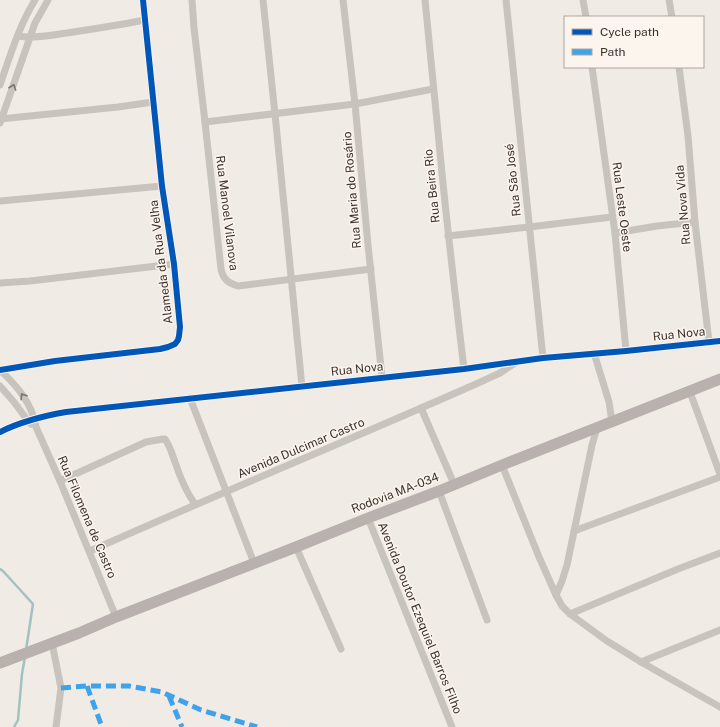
<svg xmlns="http://www.w3.org/2000/svg" width="720" height="727" font-family="'Public Sans',sans-serif">
  <style>
    .lines { fill: none; stroke-linecap: round; stroke-linejoin: round }
    .stream { stroke: #a1c2c1; stroke-width: 2.5 }
    .street { stroke: #c9c3be; stroke-width: 7 }
    .primary { stroke: #b8b1ad; stroke-width: 11 }
    .quiet { stroke: #3fa3eb; stroke-width: 5; stroke-dasharray: 10 5; stroke-linecap: butt }
    .cycleway-casing { stroke: #fbf5ee; stroke-width: 8 }
    .cycleway { stroke: #0057b8; stroke-width: 6 }
    .oneway { stroke: #7b726d }
    .labels { text-anchor: middle; dominant-baseline: central; stroke-width: 3; stroke-linejoin: round; paint-order: stroke }
    .street-label { font-size: 12px; fill: #3b302b; stroke: #fbf5ee }
  </style>
  <rect width="100%" height="100%" fill="#f0ebe5"/>
  <g class="lines">
    <g class="stream">
      <path d="M0,569L3,571L33,604L26,650"/>
      <path d="M14,727L18,720L22,674L25,657"/>
    </g>
    <g class="street">
      <path d="M192,0L194,28L205,122L221,269C223,279 228,283 238,286L371,269"/>
      <path d="M263,0L275,114L302,387"/>
      <path d="M343,0L355,104L368,245L382,377"/>
      <path d="M425,0C430,47 434,95 439,142C446,218 455,294 464,369"/>
      <path d="M506,0L543,358"/>
      <path d="M583,0L586,17"/>
      <path d="M669,0L672,17"/>
      <path d="M18,36C34,39 51,35 67,33C93,29 119,25 145,20"/>
      <path d="M592,67L615,233L626,351"/>
      <path d="M679,67L688,136L695,222L709,342"/>
      <path d="M0,85C10,56 19,26 35,0"/>
      <path d="M0,119L118,107L153,102"/>
      <path d="M205,122L355,104L433,89"/>
      <path d="M0,123L35,23L48,0"/>
      <path d="M0,201L162,186"/>
      <path d="M615,233L657,226L695,222"/>
      <path d="M448,236L529,227L612,217"/>
      <path d="M0,283L30,281L174,264"/>
      <path d="M594,353L609,402L612,422"/>
      <path d="M0,370L55,361L160,349L168,347L175,344L178,340L179,336L180,327L174,264L162,186L143,0"/>
      <path d="M0,370C17,386 32,403 36,427L60,481L116,617"/>
      <path d="M0,386L14,402L28,421L31,424"/>
      <path d="M690,392L720,474"/>
      <path d="M190,398L254,563"/>
      <path d="M421,408L454,484"/>
      <path d="M597,428L592,445L567,565L562,581L556,595L562,606L570,614L607,641L641,662L720,707"/>
      <path d="M0,432C20,422 43,416 66,412L464,369L543,358L626,351L720,341"/>
      <path d="M502,465L539,557L556,595"/>
      <path d="M60,481L146,442L163,439H165C170,446 172,454 175,462C180,477 186,492 195,504"/>
      <path d="M439,491L487,620"/>
      <path d="M368,518L452,727"/>
      <path d="M574,531L720,477"/>
      <path d="M296,547L341,649"/>
      <path d="M90,551C218,494 347,441 476,384L500,373L515,363"/>
      <path d="M570,614L678,569L720,553"/>
      <path d="M52,643L61,688L56,727"/>
      <path d="M641,662L720,630"/>
    </g>
    <path class="primary" d="M0,663L79,633L116,617L296,547L368,518L439,491L502,465L720,379"/>
    <g class="quiet">
      <path d="M87,686L102,727"/>
      <path d="M61,688L87,686H129L162,692L201,710L257,727"/>
      <path d="M169,696L182,727"/>
    </g>
    <defs>
      <g id="cycleway">
        <path d="M0,370L55,361L160,349L168,347L175,344L178,340L179,336L180,327L174,264L162,186L143,0"/>
        <path d="M0,432C20,422 43,416 66,412L464,369L543,358L626,351L720,341"/>
      </g>
    </defs>
    <use href="#cycleway" class="cycleway-casing"/>
    <use href="#cycleway" class="cycleway"/>
  </g>
  <defs><path id="oneway-chevron" d="M-2-3.5L2.5 0L-2 3.5" fill="none" stroke-width="1.6" stroke-linecap="round" stroke-linejoin="round"/></defs>
  <g class="oneway">
    <use href="#oneway-chevron" transform="translate(13 87) rotate(-71)"/>
    <use href="#oneway-chevron" transform="translate(23 396) rotate(-123)"/>
  </g>
  <g class="labels">
    <g class="street-label">
      <text transform="translate(513 180) rotate(-96)">Rua São José</text>
      <text transform="translate(432 186) rotate(-96)">Rua Beira Rio</text>
      <text transform="translate(352 190) rotate(-95)">Rua Maria do Rosário</text>
      <text transform="translate(683 205) rotate(-95)">Rua Nova Vida</text>
      <text transform="translate(622 207) rotate(83)">Rua Leste Oeste</text>
      <text transform="translate(227 213) rotate(83)">Rua Manoel Vilanova</text>
      <text transform="translate(161 262) rotate(-97)">Alameda da Rua Velha</text>
      <text transform="translate(679 334) rotate(-6)">Rua Nova</text>
      <text transform="translate(357 369) rotate(-6)">Rua Nova</text>
      <text transform="translate(301 448) rotate(-23)">Avenida Dulcimar Castro</text>
      <text transform="translate(395 493) rotate(-21)">Rodovia MA-034</text>
      <text transform="translate(87 517) rotate(67)">Rua Filomena de Castro</text>
      <text transform="translate(420 618) rotate(68)">Avenida Doutor Ezequiel Barros Filho</text>
    </g>
  </g>
  <rect x="564" y="16" width="140" height="52" fill="#fbf5ee" stroke="#aea6a0"/>
  <rect x="572" y="29" width="20" height="6" fill="#0057b8" stroke="#aea6a0"/>
  <text x="600" y="36" font-size="12" fill="#3b302b">Cycle path</text>
  <rect x="572" y="49" width="20" height="6" fill="#3fa3eb" stroke="#aea6a0"/>
  <text x="600" y="56" font-size="12" fill="#3b302b">Path</text>
</svg>
